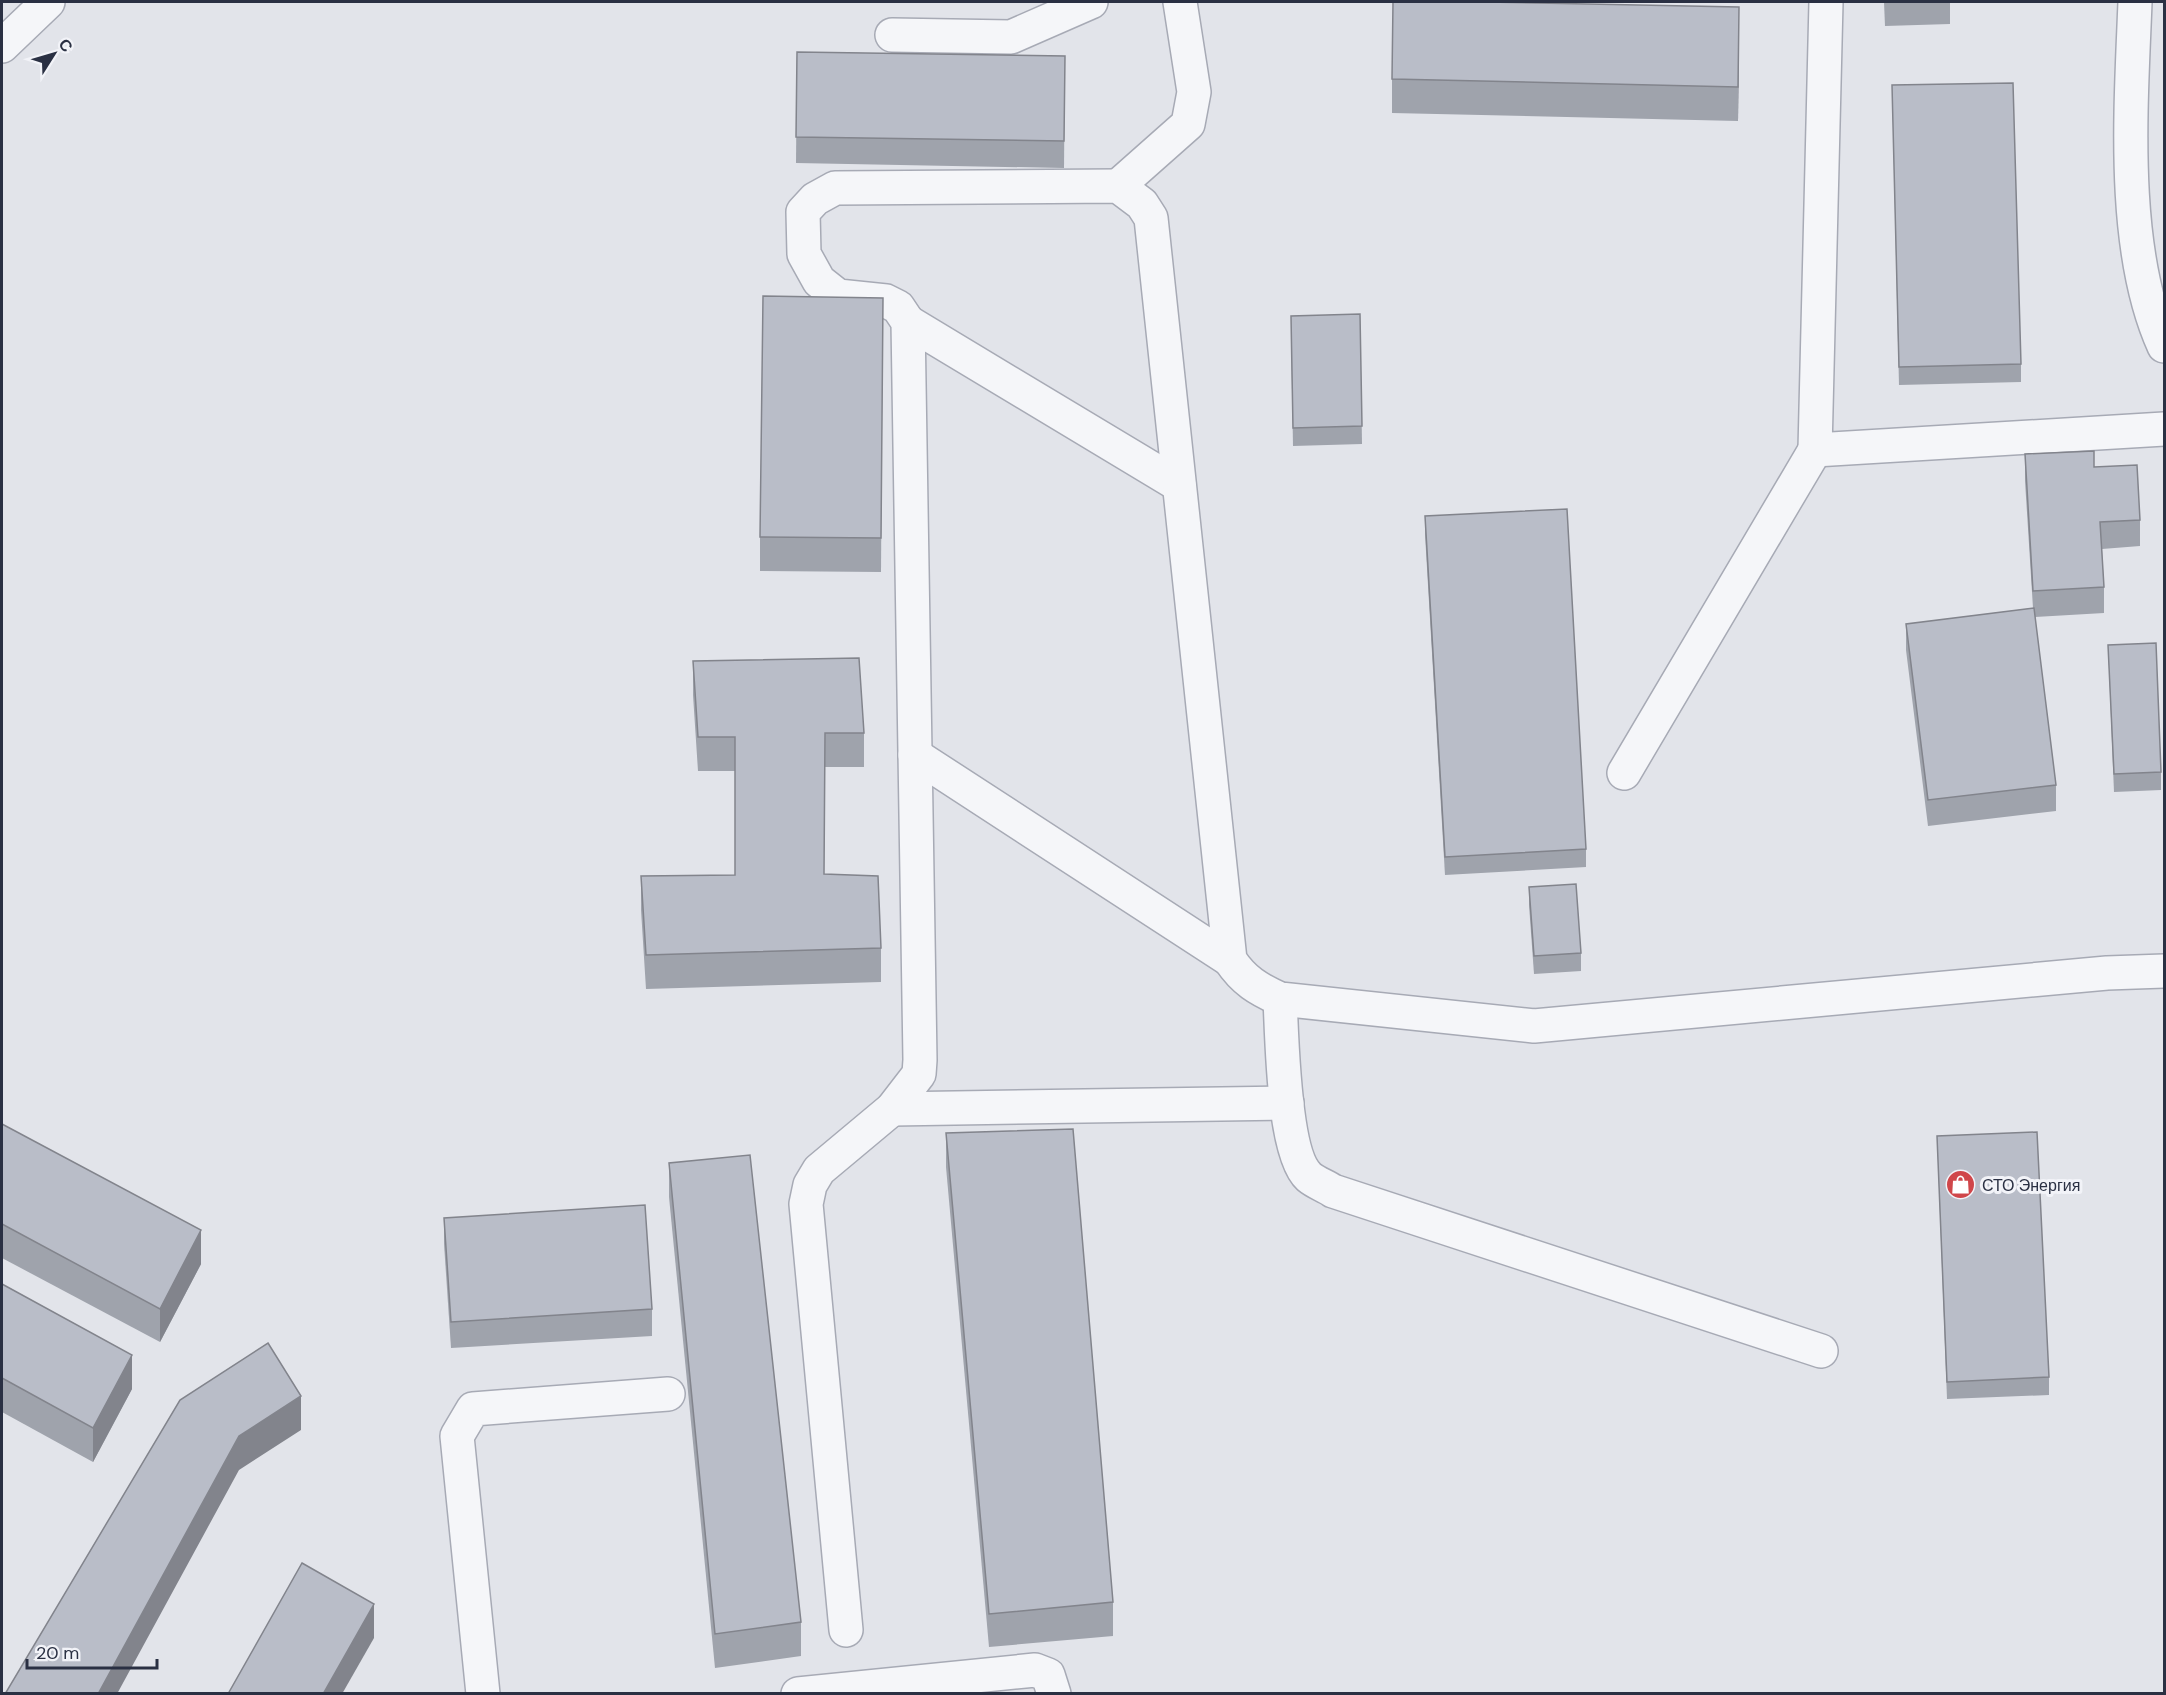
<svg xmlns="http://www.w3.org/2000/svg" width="2166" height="1695" font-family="'DM Sans',sans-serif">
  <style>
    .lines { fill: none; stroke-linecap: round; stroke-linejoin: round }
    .minor-casing { stroke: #a7aab5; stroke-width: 36 }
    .minor { stroke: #f5f6f9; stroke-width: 33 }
    .wall { fill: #9fa3ac }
    .shaded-wall { fill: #82848c }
    .building { fill: #b9bdc8; stroke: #82848c; stroke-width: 1.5 }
    .labels { text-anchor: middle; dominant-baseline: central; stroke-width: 6; stroke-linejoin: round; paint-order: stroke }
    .poi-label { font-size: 16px; fill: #2a3043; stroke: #f2f3f8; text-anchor: start }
  </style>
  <rect width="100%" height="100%" fill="#e2e4ea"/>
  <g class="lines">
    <defs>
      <g id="minor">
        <path d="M1826,2L1815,450L2164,429"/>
        <path d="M2135,2C2131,107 2120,249 2164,346"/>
        <path d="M892,35L1011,37L1091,2"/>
        <path d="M2,46L48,2"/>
        <path d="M1118,186L1188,124L1194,92L1180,2"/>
        <path d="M908,322L1179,485"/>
        <path d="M915,755L1230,960"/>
        <path d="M1624,773L1815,450"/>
        <path d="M1280,999C1282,1036 1283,1154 1309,1177C1316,1183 1326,1186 1333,1191L1821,1351"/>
        <path d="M892,1109L1287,1103"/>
        <path d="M846,1630L806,1204L810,1185L819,1170L892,1109L919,1074L920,1060L908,322L898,307L886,301L838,296L819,281L804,254L803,212L815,199L835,188L1118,186L1142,204L1151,218L1230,960C1244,981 1258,989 1280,999L1534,1026L2107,973L2164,971"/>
        <path d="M483,1694L457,1436L473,1409L668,1394"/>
        <path d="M798,1694L1035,1670L1048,1675L1054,1694"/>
      </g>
    </defs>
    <use href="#minor" class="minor-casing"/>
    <use href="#minor" class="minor"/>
  </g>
  <g class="wall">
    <path d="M1884,2H1950V24L1885,26Z"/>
    <path d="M1739,41L1738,121L1392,113V79Z"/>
    <path d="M797,52L1065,56L1064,168L796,163Z"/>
    <path d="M1892,85L2021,364V382L1899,385Z"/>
    <path d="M883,298L881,572L760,571V537Z"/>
    <path d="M1360,314L1362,444L1293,446L1291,334Z"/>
    <path d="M2025,454L2094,467L2140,520V546L2102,549L2104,587V613L2035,617L2056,785V811L1928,826L1906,650V624L2033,608L2025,481Z"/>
    <path d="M1425,516L1586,849V867L1445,875L1425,534Z"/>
    <path d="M2108,645L2161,772V790L2114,792Z"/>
    <path d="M693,661L864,733V767H825L824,874L881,948V982L646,989L641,910V876L735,875V771H698L693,695Z"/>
    <path d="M1529,887L1581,953V971L1534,974L1529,905Z"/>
    <path d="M2,1124L201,1264L160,1342L2,1258Z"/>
    <path d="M946,1133L1113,1602V1636L989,1647L946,1167Z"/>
    <path d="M1937,1136L2049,1377V1395L1947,1399Z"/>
    <path d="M669,1163L801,1622V1656L715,1668L669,1197Z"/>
    <path d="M444,1218L652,1309V1336L451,1348L444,1244Z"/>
    <path d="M2,1284L132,1389L93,1462L2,1412Z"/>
  </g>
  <g class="shaded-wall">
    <path d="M1739,7V41L1738,121V87Z"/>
    <path d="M201,1230V1264L160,1342V1309Z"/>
    <path d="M132,1355V1389L93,1462V1428Z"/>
    <path d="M301,1396V1430L239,1470L117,1694H98L239,1436Z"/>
    <path d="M374,1604V1638L342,1694H323Z"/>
  </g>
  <g class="building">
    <path d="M1393,2H1486L1739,7L1738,87L1392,79Z"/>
    <path d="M797,52L1065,56L1064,141L796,137Z"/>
    <path d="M2013,83L2021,364L1899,367L1892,85Z"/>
    <path d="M763,296L883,298L881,538L760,537Z"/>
    <path d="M1360,314L1362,426L1293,428L1291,316Z"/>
    <path d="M2094,451V467L2137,465L2140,520L2100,522L2104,587L2033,591L2025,454Z"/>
    <path d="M1567,509L1586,849L1445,857L1425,516Z"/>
    <path d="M2034,608L2056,785L1928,800L1906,624Z"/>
    <path d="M2156,643L2161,772L2114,774L2108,645Z"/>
    <path d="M859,658L864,733H825L824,874L878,876L881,948L646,955L641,876L735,875V737H698L693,661Z"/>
    <path d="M1576,884L1581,953L1534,956L1529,887Z"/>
    <path d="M2,1124L201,1230L160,1309L2,1224Z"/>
    <path d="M1073,1129L1113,1602L989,1614L946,1133Z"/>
    <path d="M2037,1132L2049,1377L1947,1382L1937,1136Z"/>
    <path d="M750,1155L801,1622L715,1634L669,1163Z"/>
    <path d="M645,1205L652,1309L451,1322L444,1218Z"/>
    <path d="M2,1284L132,1355L93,1428L2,1378Z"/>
    <path d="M268,1343L301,1396L239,1436L98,1694H5L180,1400Z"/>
    <path d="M302,1563L374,1604L323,1694H228Z"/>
  </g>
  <defs>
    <symbol id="shop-disc" viewBox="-11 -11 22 22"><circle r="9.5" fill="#d0464a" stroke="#f2f3f8"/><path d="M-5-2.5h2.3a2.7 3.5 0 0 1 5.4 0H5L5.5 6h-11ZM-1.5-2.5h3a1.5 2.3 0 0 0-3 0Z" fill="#fff"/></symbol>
  </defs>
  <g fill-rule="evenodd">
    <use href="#shop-disc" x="1944" y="1168" width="33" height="33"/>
  </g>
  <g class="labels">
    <g class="poi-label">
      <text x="1982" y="1185">СТО Энергия</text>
    </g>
  </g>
  <rect width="2166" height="1695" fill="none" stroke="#2a3043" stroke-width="6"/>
  <g transform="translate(54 54) rotate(53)" stroke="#f2f3f8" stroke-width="4.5" paint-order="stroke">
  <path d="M0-4.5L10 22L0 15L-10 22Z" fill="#2a3043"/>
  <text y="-9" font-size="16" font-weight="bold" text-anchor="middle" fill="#2a3043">С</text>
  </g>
  <path d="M27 1659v9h130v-9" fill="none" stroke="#2a3043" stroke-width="3"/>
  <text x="36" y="1659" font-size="18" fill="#2a3043" stroke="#f2f3f8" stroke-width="4.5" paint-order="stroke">20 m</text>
</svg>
